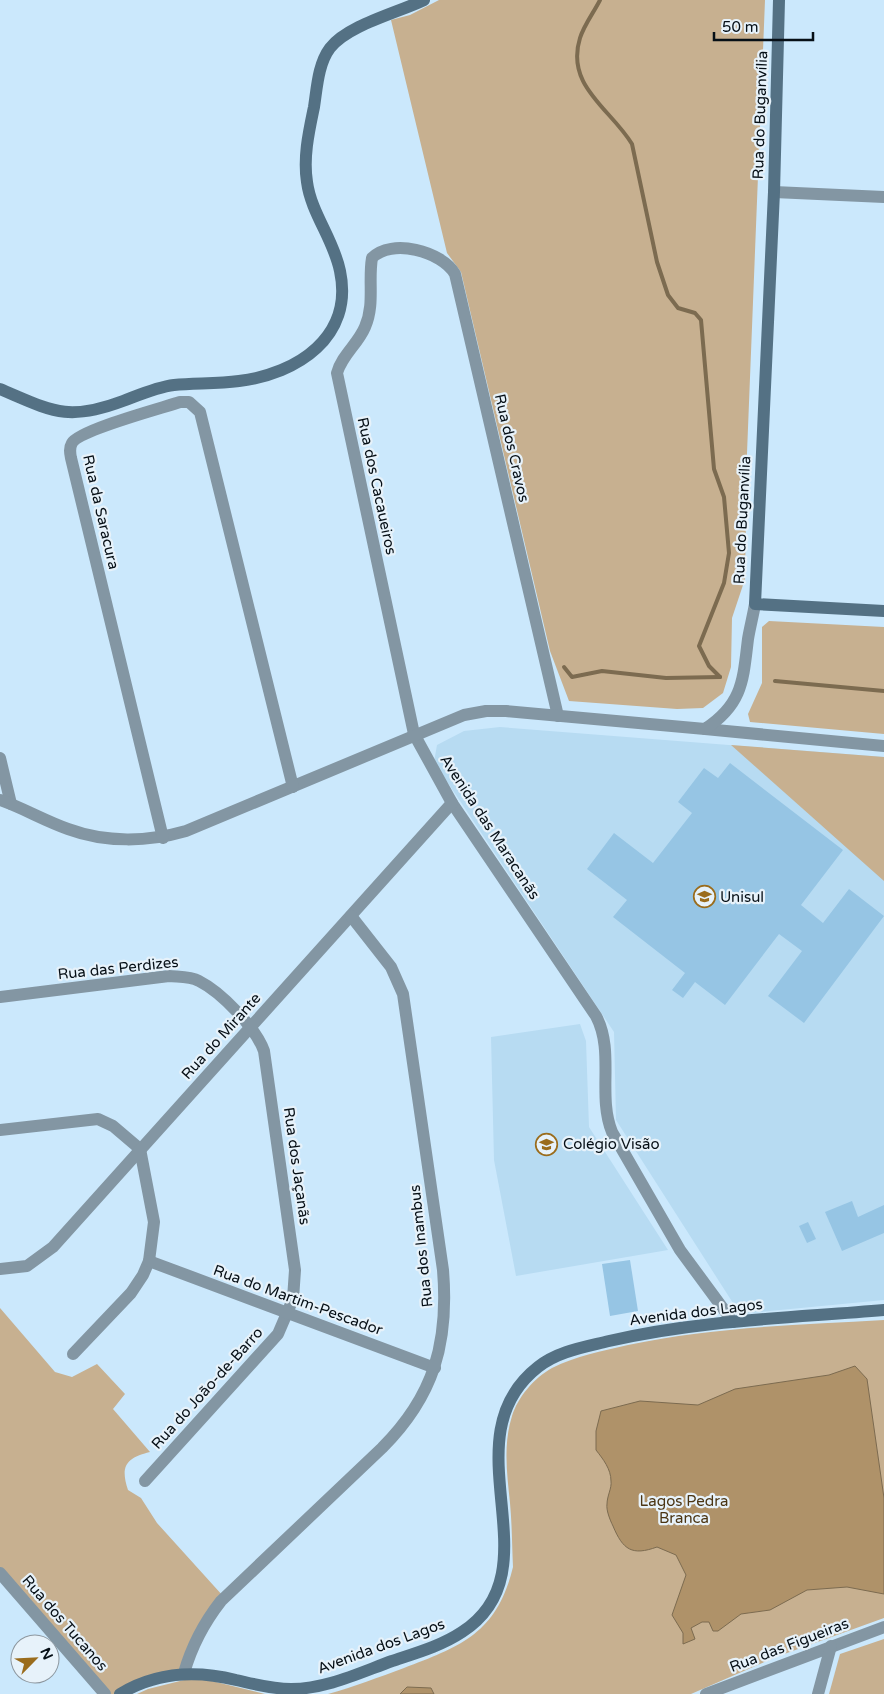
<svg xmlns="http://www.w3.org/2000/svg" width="884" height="1694" font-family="'Varela Round',sans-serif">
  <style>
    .built { fill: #b7dbf2 }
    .green { fill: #c7b090 }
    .water { fill: #af9269; stroke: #7c6b50 }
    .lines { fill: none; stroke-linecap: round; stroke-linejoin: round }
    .stream { stroke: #7c6b50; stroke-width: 4 }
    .building { fill: #96c5e4 }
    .street { stroke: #8396a3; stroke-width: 12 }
    .secondary { stroke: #547184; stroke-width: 12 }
    .labels { text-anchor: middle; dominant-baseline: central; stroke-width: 4.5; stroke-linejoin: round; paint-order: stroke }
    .street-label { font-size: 15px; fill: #060f16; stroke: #e7f2fa }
    .poi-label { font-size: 15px; fill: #060f16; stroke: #e7f2fa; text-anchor: start }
    .park-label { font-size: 15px; fill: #4b3513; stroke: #e7f2fa }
  </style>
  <rect width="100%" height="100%" fill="#cbe8fc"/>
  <g class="built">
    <path d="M500,727L884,757V1300L740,1314L616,1120L614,1032L434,762L437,745L464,731Z"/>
    <path d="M580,1024L586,1041L589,1127L668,1250L516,1276L494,1160L491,1037Z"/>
  </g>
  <g class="green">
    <path d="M439,0H765L747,453L745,579L732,618L731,667L723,693L703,708L677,709L569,701L550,651L461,272L447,253L391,20L410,15Z"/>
    <path d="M769,621L884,627V734L750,722L748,714L762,683V627Z"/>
    <path d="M731,745L884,757V881Z"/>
    <path d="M0,1308L55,1372L72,1377L97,1364L125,1394L113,1409L150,1452C126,1458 120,1466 128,1490L141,1498L157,1523L223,1596L182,1671L126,1686L114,1694H109L0,1568Z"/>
    <path d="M884,1320V1618L776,1657L691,1694H328C354,1687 379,1677 404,1668C462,1646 497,1633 513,1567C512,1546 512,1524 510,1503C507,1473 503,1445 512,1416C518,1397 534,1378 552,1368C576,1356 602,1351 628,1345C712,1327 798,1325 884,1320Z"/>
    <path d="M884,1639V1694H829L840,1654Z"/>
    <path d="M192,1678L212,1681L265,1694H137L148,1689Z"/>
  </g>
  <g class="water">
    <path d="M855,1366L867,1379L884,1498V1594L847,1587L807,1590L770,1610L741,1614L718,1631H713L709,1622H702L691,1628L695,1639L683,1644V1633L672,1615L686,1575L676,1555L657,1547C632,1556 623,1550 613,1526C610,1520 606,1510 607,1504C607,1496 612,1488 611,1481C611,1469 603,1459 596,1450V1431L601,1411L640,1401L698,1405L735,1389L829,1375Z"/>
    <path d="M407,1687L431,1688L434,1694H400Z"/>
  </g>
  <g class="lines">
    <g class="stream">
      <path d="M600,0C594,12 584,25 580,38C565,86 611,109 632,144L657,262L668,295L678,308L695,313L701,320L714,469L724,497L729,553L724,583L699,646L709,666L720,677"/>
      <path d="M564,667L572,677L602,671L666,678L720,677"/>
      <path d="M775,681L884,691"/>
    </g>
  </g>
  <g class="building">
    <path d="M730,763L843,850L801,905L823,923L849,889L884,916L804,1023L768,996L802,951L779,934L725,1005L695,982L683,998L672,990L685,973L613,917L627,900L587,869L614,833L653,863L692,813L678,802L704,768L718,778Z"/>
    <path d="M852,1201L858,1217L884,1205V1233L842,1251L825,1212Z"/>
    <path d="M808,1222L816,1239L807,1243L799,1226Z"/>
    <path d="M630,1260L638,1311L610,1316L602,1264Z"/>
  </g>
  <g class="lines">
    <g class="street">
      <path d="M774,192L884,197"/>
      <path d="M558,716L455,274C442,251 391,238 372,258C368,281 375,304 365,327C358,344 342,355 337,373L414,734L452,803L596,1016C615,1052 597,1095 612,1132L680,1250L733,1322"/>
      <path d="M705,729L884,746"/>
      <path d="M0,758L11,804"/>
      <path d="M0,800C23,808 45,821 68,829C106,843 148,842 186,831L464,715L486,711H506L705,729C743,704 743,680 748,639C750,627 753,616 755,604"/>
      <path d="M163,838L71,458C70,453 69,448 72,443C79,430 162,408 180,402H189L200,412L293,787"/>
      <path d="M0,997L169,976C179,977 190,976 199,981C221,992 256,1028 264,1051L295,1270L293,1299L278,1334L145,1481"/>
      <path d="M0,1130L98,1119L113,1126L140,1149L154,1222L149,1261L143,1275L131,1293L73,1354"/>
      <path d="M149,1261L435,1368"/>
      <path d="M0,1269L27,1266L53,1247L452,803"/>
      <path d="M0,1573L105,1694"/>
      <path d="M184,1673C192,1645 203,1624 221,1601L382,1448C434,1396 449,1343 443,1270L403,994L391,967L351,916"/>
      <path d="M706,1694L884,1627"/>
      <path d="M818,1694L831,1646"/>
    </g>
    <g class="secondary">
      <path d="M779,0L774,192L755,604L884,611"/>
      <path d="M0,389C52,411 67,422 123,401C139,395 157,387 174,385C195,383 217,384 239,381C297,374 354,337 340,271C334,240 311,213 307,182C303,157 309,131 314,107C317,88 318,64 330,48C348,25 397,13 424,0"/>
      <path d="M120,1694C156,1672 196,1670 236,1680C254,1684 272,1689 291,1689C326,1689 359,1673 392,1661C416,1653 441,1646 462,1632C559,1569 445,1440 538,1367C558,1351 585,1347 609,1341C699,1320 792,1318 884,1310"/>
    </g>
  </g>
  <defs>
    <symbol id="university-ring" viewBox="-11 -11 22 22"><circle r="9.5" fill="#e7f2fa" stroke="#9a6c1c" stroke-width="1.5"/><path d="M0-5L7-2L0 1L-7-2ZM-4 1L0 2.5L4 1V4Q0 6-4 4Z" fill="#9a6c1c"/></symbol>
    <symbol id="school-ring" viewBox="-11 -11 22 22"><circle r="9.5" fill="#e7f2fa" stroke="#9a6c1c" stroke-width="1.5"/><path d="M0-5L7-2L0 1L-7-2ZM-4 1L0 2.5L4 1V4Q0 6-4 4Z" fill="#9a6c1c"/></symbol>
  </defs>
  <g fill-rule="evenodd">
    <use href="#university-ring" x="692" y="884" width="25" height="25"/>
    <use href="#school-ring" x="534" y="1132" width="25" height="25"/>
  </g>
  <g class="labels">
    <g class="street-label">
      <text transform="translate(760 115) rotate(-88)">Rua do Buganvília</text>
      <text transform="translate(512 448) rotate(77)">Rua dos Cravos</text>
      <text transform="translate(377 486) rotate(78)">Rua dos Cacaueiros</text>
      <text transform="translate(101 512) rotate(77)">Rua da Saracura</text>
      <text transform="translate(742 520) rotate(-87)">Rua do Buganvília</text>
      <text transform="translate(490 827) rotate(57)">Avenida das Maracanãs</text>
      <text transform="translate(118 968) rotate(-6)">Rua das Perdizes</text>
      <text transform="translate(221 1036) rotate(-48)">Rua do Mirante</text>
      <text transform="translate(297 1166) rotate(82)">Rua dos Jaçanãs</text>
      <text transform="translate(421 1246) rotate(-96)">Rua dos Inambus</text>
      <text transform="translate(298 1300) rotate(20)">Rua do Martim-Pescador</text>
      <text transform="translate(696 1312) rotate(-7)">Avenida dos Lagos</text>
      <text transform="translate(207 1388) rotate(-48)">Rua do João-de-Barro</text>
      <text transform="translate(65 1623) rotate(49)">Rua dos Tucanos</text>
      <text transform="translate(789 1645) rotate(-21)">Rua das Figueiras</text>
      <text transform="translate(381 1646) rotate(-20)">Avenida dos Lagos</text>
    </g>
    <g class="poi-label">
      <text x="720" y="897">Unisul</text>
      <text x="563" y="1144">Colégio Visão</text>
    </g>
    <g class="park-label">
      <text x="684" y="1501">Lagos Pedra<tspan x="684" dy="17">Branca</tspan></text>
    </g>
  </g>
  <g transform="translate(35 1659) rotate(66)"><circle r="24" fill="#e7f2fa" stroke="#8d979f"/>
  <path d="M0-4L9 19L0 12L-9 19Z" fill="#9a6c1c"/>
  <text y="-8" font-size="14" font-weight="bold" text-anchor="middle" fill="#060f16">N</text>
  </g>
  <path d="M714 32v8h99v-8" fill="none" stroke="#060f16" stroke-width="2.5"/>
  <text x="722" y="32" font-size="15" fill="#060f16" stroke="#e7f2fa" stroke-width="4" paint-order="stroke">50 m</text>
</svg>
